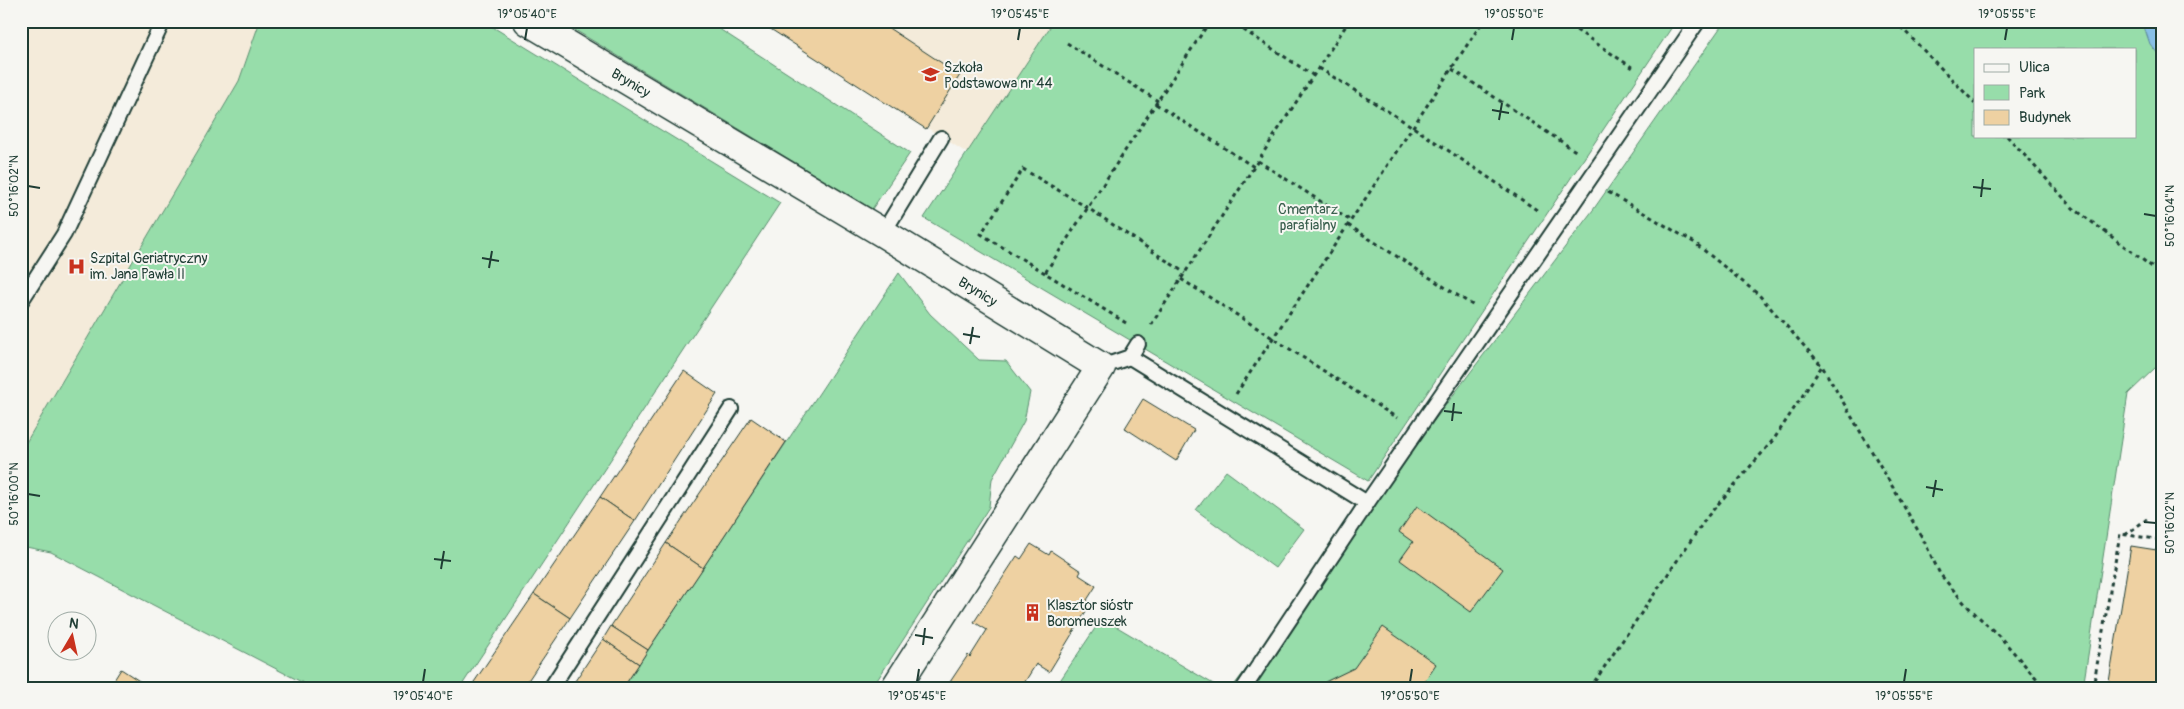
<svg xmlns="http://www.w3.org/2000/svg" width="2184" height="709" font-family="Pangolin,sans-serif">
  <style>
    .built { fill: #f4ebda }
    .green { fill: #97ddaa; stroke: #5b8d6f; fill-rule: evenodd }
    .water { fill: #88bfe6; stroke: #5e8b9f }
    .building { fill: #eed1a2; stroke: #1f3d34 }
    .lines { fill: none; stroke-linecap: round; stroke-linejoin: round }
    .service-casing { stroke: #1f3d34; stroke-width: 18 }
    .minor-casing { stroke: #1f3d34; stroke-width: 31 }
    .path { stroke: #1f3d34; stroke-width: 3; stroke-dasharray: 4 4; stroke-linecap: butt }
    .service { stroke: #f6f6f2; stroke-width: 14 }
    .minor { stroke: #f6f6f2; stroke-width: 28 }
    .ticks { fill: none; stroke: #1f3d34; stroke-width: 2 }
    .labels { text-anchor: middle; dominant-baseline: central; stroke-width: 4; stroke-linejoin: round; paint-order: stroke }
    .poi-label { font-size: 14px; fill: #1f3d34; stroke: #f6f6f2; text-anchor: start }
    .street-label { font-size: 14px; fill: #1f3d34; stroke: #f6f6f2 }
    .park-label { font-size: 14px; fill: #375d4c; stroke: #f6f6f2 }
    .neatline { fill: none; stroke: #1f3d34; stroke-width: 2 }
    .ticks-label { font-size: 12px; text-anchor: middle; fill: #1f3d34 }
  </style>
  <rect width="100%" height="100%" fill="#f6f6f2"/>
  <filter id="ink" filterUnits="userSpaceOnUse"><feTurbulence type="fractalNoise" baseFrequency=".02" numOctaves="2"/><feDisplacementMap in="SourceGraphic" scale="10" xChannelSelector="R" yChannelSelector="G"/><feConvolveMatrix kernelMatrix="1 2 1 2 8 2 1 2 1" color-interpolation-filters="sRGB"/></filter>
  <g filter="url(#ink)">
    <g class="built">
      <path d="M21,21H260L239,81L21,451Z"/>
      <path d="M758,21H1054L967,153Z"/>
    </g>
    <g class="green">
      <path d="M260,21H483L780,203L460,688H313L51,552L21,546V451L239,81Z"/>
      <path d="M560,21H707L910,153L872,209Z"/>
      <path d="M1054,21H1676L1368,481L924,218Z"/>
      <path d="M1725,21H2163V369L2155,368L2128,394L2083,688H1232L1593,210ZM1975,49H2135V136H1975Z"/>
      <path d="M899,273L930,314L979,360L1006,361L1030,392L1024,421L992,479L989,507L872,688H623Z"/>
      <path d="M1226,471L1304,529L1275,568L1196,510Z"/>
      <path d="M1102,618L1220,688H1055Z"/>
    </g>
    <path class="water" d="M2142,21H2163V60L2150,44Z"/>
    <g class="building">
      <path d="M758,21H878L960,75L926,129Z"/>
      <path d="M684,371L717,394L635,521L600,497Z"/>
      <path d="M1143,399L1194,430L1176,461L1125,428Z"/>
      <path d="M751,418L786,442L703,568L666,543Z"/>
      <path d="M600,497L635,521L570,618L534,594Z"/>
      <path d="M1417,506L1503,569L1471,612L1400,560L1413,542L1399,532Z"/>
      <path d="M666,543L703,568L648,650L611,626Z"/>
      <path d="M1031,544L1049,555L1051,551L1081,571L1079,575L1096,586L1087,600L1091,603L1049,672L1036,664L1021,688H946L968,655L970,657L987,630L974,622L1017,556L1021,559Z"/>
      <path d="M2131,546L2163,551V688H2108Z"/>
      <path d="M534,594L570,618L523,688H470Z"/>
      <path d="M611,626L648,650L639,664L603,639Z"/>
      <path d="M1383,627L1436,664L1420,688H1334L1325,682L1354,668Z"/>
      <path d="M603,639L639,664L623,688L571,687Z"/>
      <path d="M121,669L150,688H109Z"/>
    </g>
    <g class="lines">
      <defs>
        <g id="service">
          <path d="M883,233L941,138"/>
          <path d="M21,301L64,234L163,21"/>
          <path d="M1130,357L1367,503"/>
          <path d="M1101,367L1130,357L1138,344"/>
          <path d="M551,688L731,409"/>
          <path d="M1244,688L1367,503L1698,21"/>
        </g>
        <g id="minor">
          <path id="s1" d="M528,21L883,233L1101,367L895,688"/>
        </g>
      </defs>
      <use href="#service" class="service-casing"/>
      <use href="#minor" class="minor-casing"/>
      <g class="path">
        <path d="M1230,21L1314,76"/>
        <path d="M1563,21L1636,70"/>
        <path d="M1895,21L1975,103"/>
        <path d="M1067,43L1158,101"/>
        <path d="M1319,68L1413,127L1537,210"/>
        <path d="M1452,69L1577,152"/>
        <path d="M1156,104L1254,167"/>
        <path d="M2007,136L2073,208L2163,275"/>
        <path d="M1258,161L1351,221"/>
        <path d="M1608,192L1695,243L1759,295L1822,366L1923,539L1940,574L1966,605L2000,637L2045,688"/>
        <path d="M1348,225L1474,306"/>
        <path d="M1045,273L981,234L1023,169L1088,208L1185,273"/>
        <path d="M1181,279L1397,418"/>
        <path d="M1126,323L1045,273L1210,21"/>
        <path d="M1151,325L1349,21"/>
        <path d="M1236,394L1483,21"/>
        <path d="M2125,535L2147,519"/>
        <path d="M1590,688L1707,517L1774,439L1822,366"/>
        <path d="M2093,688L2120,534L2163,540"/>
      </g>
      <use href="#service" class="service"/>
      <use href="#minor" class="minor"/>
    </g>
  </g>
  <path class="ticks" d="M525,40L527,28M1018,40L1020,28M1512,40L1514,28M2005,40L2007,28M1492,110L1509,113M1499,120L1502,103M28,186L40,188M1973,187L1991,189M1981,197L1983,179M2144,214L2156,216M482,258L499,261M489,268L492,251M963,334L980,337M970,344L973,327M1444,411L1462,413M1452,421L1454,403M1926,487L1943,490M28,494L40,496M1933,497L1936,480M2144,522L2156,523M434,559L451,561M441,569L444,551M915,635L933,638M923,645L925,628M423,682L425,669M917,682L919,669M1410,682L1412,669M1904,682L1906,669"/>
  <defs>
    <symbol id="school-bare" viewBox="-9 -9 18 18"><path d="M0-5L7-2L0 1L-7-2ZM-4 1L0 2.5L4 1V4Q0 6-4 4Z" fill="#c8321e" stroke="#f6f6f2" stroke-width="2.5" paint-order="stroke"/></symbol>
    <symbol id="hospital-bare" viewBox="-9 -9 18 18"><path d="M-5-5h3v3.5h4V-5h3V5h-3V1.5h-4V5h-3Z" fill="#c8321e" stroke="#f6f6f2" stroke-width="2.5" paint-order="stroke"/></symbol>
    <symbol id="building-bare" viewBox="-9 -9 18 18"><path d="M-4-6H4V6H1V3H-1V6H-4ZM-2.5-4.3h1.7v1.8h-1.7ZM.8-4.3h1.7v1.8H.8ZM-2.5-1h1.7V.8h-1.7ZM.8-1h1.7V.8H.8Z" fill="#c8321e" stroke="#f6f6f2" stroke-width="2.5" paint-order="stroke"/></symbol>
  </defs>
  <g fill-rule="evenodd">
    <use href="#school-bare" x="918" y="62" width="25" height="25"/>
    <use href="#hospital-bare" x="64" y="254" width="25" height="25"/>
    <use href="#building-bare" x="1020" y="600" width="25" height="25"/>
  </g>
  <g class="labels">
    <g class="poi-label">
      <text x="944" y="67">Szkoła<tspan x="944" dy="16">Podstawowa nr 44</tspan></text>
      <text x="90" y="258">Szpital Geriatryczny<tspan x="90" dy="16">im. Jana Pawła II</tspan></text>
      <text x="1047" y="605">Klasztor sióstr<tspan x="1047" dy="16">Boromeuszek</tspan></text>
    </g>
    <g class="street-label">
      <text stroke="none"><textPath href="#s1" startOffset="120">Brynicy</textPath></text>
      <text stroke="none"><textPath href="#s1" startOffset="525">Brynicy</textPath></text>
    </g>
    <g class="park-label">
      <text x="1308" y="209">Cmentarz<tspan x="1308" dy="16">parafialny</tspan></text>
    </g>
  </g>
  <rect width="2184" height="709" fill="none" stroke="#f6f6f2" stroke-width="55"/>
  <rect x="1974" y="48" width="162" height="90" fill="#f6f6f2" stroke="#a0aca6"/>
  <rect x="1984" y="64" width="25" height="8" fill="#f6f6f2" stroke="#a0aca6"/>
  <text x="2019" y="72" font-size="15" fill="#1f3d34">Ulica</text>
  <rect x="1984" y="85" width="25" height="15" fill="#97ddaa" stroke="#a0aca6"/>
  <text x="2019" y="98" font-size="15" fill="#1f3d34">Park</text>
  <rect x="1984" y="110" width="25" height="15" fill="#eed1a2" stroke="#a0aca6"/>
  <text x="2019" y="122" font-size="15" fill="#1f3d34">Budynek</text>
  <g transform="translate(72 636) rotate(9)"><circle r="24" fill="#f6f6f2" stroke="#a0aca6"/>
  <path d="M0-4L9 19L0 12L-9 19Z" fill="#c8321e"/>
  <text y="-8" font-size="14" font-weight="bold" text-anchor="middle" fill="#1f3d34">N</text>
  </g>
  <rect x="28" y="28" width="2128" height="654" class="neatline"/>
  <g class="ticks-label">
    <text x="527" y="18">19°05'40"E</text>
    <text x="1020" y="18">19°05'45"E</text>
    <text x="1514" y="18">19°05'50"E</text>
    <text x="2007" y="18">19°05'55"E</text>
    <text transform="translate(14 186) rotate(-90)" y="4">50°16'02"N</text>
    <text transform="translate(2170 216) rotate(-90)" y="4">50°16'04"N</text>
    <text transform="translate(14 494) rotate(-90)" y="4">50°16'00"N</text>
    <text transform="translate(2170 523) rotate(-90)" y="4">50°16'02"N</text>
    <text x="423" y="700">19°05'40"E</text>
    <text x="917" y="700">19°05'45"E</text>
    <text x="1410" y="700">19°05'50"E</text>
    <text x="1904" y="700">19°05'55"E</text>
  </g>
</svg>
